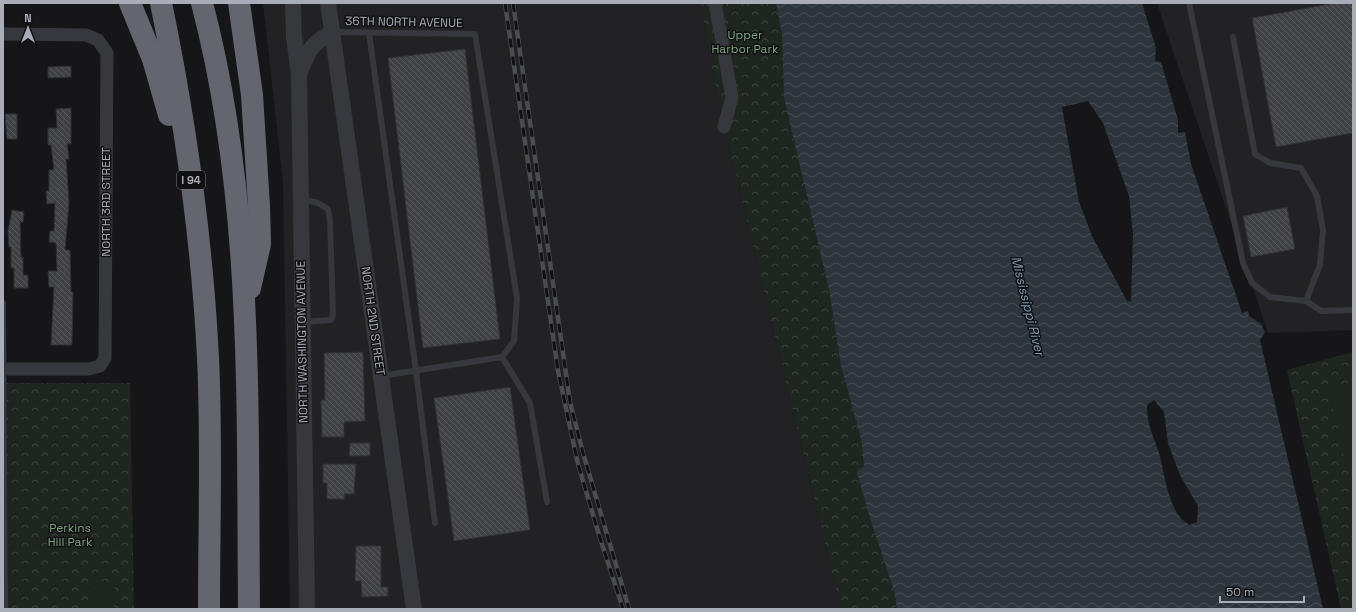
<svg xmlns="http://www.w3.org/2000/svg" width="1356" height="612" font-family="'Space Grotesk',sans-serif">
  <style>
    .built { fill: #222225 }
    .park { fill: url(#park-crowns) }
    .pitch { fill: #1e261f }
    .water { fill: url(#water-waves); fill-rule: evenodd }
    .building { fill: url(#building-back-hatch); stroke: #303034 }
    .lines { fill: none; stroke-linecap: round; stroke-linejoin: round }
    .service { stroke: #37383d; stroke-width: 6 }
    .minor { stroke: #37383d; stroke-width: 13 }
    .tertiary { stroke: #37383d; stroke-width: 16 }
    .motorway { stroke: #63666e; stroke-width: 22 }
    .rail-casing { stroke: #4a4c52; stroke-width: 4.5 }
    .rail { stroke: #111113; stroke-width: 3; stroke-dasharray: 9; stroke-linecap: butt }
    .labels { text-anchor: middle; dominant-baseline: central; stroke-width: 3; stroke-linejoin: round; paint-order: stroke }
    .shield { fill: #111113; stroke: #7b7e86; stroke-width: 1 }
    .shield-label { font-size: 11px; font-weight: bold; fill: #a8adb8 }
    .street-label { font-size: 12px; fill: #a8adb8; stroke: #111113 }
    .park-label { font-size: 12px; fill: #7fa381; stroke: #111113 }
    .water-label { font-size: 13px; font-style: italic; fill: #7f9bb3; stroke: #111113 }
  </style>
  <defs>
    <pattern id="park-crowns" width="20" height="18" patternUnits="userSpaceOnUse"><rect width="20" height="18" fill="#1e261f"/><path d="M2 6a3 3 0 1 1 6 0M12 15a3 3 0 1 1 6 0" fill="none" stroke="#3c433d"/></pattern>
    <pattern id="water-waves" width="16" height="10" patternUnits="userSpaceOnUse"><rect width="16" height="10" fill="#2c353c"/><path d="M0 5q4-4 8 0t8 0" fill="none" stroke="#485056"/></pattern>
    <pattern id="building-back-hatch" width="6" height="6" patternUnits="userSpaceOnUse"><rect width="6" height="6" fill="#404145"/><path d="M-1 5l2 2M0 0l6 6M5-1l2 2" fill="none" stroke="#595a5e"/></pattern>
  </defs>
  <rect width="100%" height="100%" fill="#161618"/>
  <g class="built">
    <path d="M263,3H701L718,101L841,609H290L283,183Z"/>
    <path d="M1157,3H1353V330L1268,333Z"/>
  </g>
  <g class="park">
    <path d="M701,3H776L782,35L784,98L829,290L841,366L861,439L864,466L894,591L897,609H841L718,101Z"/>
    <path d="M1353,352V609H1341L1287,370Z"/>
    <path d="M7,383H130L134,609H8Z"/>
  </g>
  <g class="pitch">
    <path d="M1353,382V490H1352L1328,387Z"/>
    <rect x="92" y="588" width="22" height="21"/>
  </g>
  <path class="water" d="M776,3H1142L1156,48L1155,61L1161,62L1178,120V133L1185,132L1191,164L1242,313L1248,311L1249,316L1261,324L1265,332L1260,340L1323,609H897L894,591L870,518L857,472L864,466L861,439L841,366L829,290L784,98L782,35ZM1088,101L1103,123L1129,196L1133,235L1131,302L1127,301L1092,236L1079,202L1062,107ZM1154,400L1164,412L1168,443L1180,475L1198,506L1197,522L1190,525C1168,515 1165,474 1159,453C1153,434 1147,426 1147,405Z"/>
  <g class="building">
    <path d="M1335,3H1353V133L1276,147L1252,18Z"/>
    <path d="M465,49L500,339L423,348L388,58Z"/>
    <path d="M71,66V77L48,78V67Z"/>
    <path d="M71,108V144H67L69,159H66L69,202L65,250H70L71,292H73L72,345H51L54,287H49L48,271H57L56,243L49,242L50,231H54L55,203L47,204L46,191H49V170H54L51,145H48V128H57L56,109Z"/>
    <path d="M5,114H17V139H7Z"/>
    <path d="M1287,207L1295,249L1251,257L1243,216Z"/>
    <path d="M12,210L24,212L23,222H20L21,257H23V275H28V288H14V268H11V247H9L8,231Z"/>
    <path d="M363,352L365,421L344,422V437H322L321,400H325L324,353Z"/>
    <path d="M510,387L530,530L454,541L434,398Z"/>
    <path d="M350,443H370V456H349Z"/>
    <path d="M323,464H356L354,494H344L345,499H327V483H323Z"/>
    <path d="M356,546H381V587H388V596L362,597L361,581H355Z"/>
  </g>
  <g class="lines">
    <g class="service">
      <path d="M1189,3L1243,263L1252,283L1270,297L1306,301L1321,311L1353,310"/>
      <path d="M333,32L475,34L517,298L514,341L502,357L381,376"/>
      <path d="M369,33L416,371L435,523"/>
      <path d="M1233,37L1255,154L1270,163L1301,168L1317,196L1323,230L1320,265L1306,301"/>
      <path d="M302,199L318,203L328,209L330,221L333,314L331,320L304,322"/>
      <path d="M3,303L5,609"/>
      <path d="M502,357L530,403L547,502"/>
    </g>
    <g class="minor">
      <path d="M715,3L732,97L724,127"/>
      <path d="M3,34L86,35L98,40L107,53L105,358L100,366L89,369H3"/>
    </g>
    <g class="tertiary">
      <path d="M293,3L294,37L299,75L307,609"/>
      <path d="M328,3L414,609"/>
      <path d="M299,74C309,50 310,44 333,32"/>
    </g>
    <g class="motorway">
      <path d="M130,3L153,59L169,115"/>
      <path d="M161,3C185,120 202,238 208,358C212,441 209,525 209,609"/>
      <path d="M202,3C254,201 247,406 249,609"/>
      <path d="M239,3L252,95L259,206L260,244L250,288"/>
    </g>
    <defs>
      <g id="rail">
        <path d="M505,3L558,371L578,464L599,535L623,609"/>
        <path d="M513,3L570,402L583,453L629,609"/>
      </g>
    </defs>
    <use href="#rail" class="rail-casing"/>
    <use href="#rail" class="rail"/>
  </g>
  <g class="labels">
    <rect class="shield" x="177" y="171" width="28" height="18" rx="3"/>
    <g class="shield-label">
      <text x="191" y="180">I 94</text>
    </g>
    <g class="street-label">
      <text transform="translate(404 22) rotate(1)">36TH NORTH AVENUE</text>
      <text transform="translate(106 202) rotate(-90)">NORTH 3RD STREET</text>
      <text transform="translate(373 321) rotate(82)">NORTH 2ND STREET</text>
      <text transform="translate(302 342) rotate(-91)">NORTH WASHINGTON AVENUE</text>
    </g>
    <g class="park-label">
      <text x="745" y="35">Upper<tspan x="745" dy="14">Harbor Park</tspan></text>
      <text x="70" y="528">Perkins<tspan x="70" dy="14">Hill Park</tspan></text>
    </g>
    <g class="water-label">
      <text transform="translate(1028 306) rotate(76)">Mississippi River</text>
    </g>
  </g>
  <rect width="1356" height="612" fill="none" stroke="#a8adb8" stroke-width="8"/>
  <g transform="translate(28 28)" stroke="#111113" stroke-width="3" paint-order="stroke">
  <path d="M0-3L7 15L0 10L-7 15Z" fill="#a8adb8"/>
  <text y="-6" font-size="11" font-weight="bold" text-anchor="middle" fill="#a8adb8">N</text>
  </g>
  <path d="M1220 596v6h84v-6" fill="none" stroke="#a8adb8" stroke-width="2"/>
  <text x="1226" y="596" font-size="12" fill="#a8adb8" stroke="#111113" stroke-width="3" paint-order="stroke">50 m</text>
</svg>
